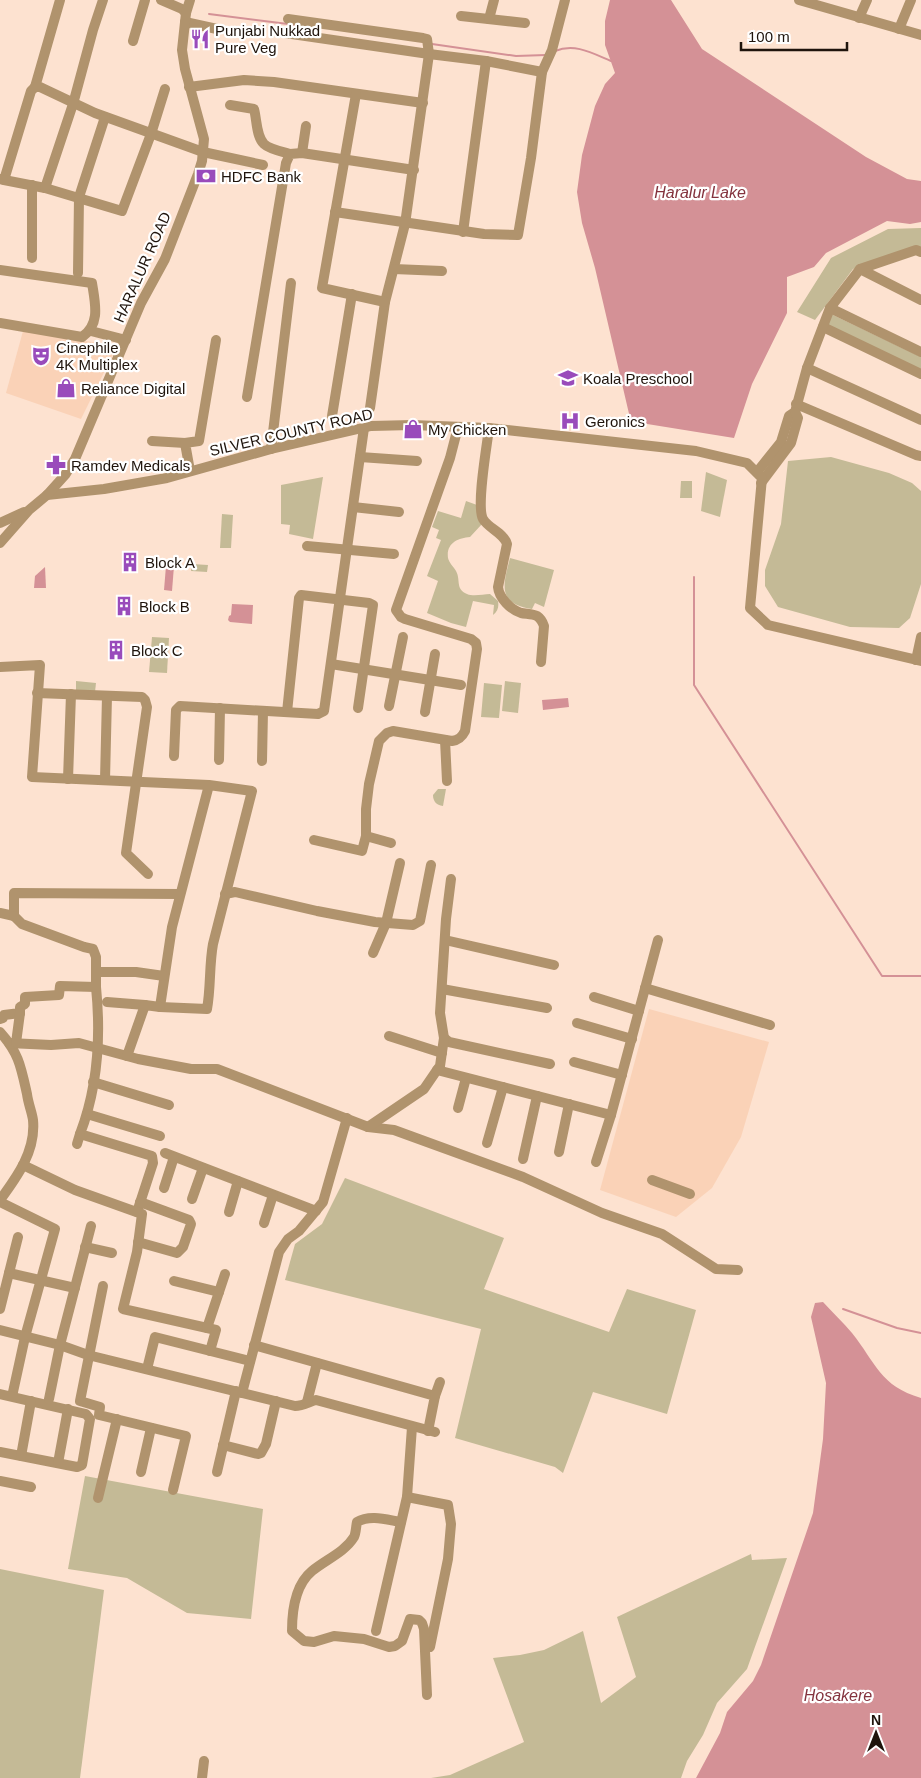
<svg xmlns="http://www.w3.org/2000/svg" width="921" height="1778" font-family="Arial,sans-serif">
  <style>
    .built { fill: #fad2b7 }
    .green { fill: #c4ba96 }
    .water { fill: #d49196 }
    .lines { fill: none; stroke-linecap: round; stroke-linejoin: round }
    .stream { stroke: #d49196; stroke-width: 2 }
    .minor { stroke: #b0936d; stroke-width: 10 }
    .labels { text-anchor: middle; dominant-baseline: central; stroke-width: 4.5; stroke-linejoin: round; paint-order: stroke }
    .poi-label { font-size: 15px; fill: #1f140c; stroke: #fff; text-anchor: start }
    .street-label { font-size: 15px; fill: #1f140c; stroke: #fff }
    .water-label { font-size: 16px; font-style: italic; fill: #84333e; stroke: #fff }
  </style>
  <rect width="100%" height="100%" fill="#fde2d0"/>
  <g class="built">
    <path d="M23,331L117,346L81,419L6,393Z"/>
    <path d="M649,1009L769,1042L741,1137L712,1188L676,1217L600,1190Z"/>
  </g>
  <g class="green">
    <path d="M921,228V248L918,247L853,269L815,320L797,312L831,258L888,229Z"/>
    <path d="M831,314L921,357V370L826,325Z"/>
    <path d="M831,457L889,473L912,483L921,491V584L910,618L899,628L850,627L778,607L765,586V570L781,524L788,461Z"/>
    <path d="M706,472L727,480L720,517L701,511Z"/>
    <path d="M323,477L313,539L289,534L290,525L281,524V485Z"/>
    <path d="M681,481H692V498H680Z"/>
    <path d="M466,501L477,505L482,524L470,537C458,538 446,543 448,558C449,563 454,567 456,571C461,580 455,589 467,594C474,597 483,594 490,594L498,601C499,607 498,611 493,615L494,605L473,601L466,627L451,623L427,613L438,581L427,576L441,540L436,538L439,530L432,527L438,511L461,518Z"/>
    <path d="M222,514L233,515L231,548H220Z"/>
    <path d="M510,558L554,570L544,607L535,603L532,609C497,604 503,585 510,558Z"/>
    <path d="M192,564L208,565L207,572L191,571Z"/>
    <path d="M152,637L169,638L167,673L149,672Z"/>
    <path d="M76,681L96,683L95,692L76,691Z"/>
    <path d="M505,681L521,683L518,713L502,711Z"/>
    <path d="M484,683L502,685L499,718L481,717Z"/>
    <path d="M438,789H446L443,806C436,805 433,801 433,795Z"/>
    <path d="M345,1178L504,1238L484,1289L609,1332L627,1289L696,1310L667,1414L593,1392L563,1473L555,1467L455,1438L481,1329L285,1280L295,1244L322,1224Z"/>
    <path d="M85,1476L263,1509L251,1619L187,1613L127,1578L68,1569Z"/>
    <path d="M751,1554L752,1560L787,1558L747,1669L717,1703L703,1735L687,1761L681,1778H431L450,1775L524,1742L493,1658L520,1655L544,1650L583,1631L601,1703L636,1677L617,1617Z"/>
    <path d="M0,1569L104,1590L80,1778H0Z"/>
  </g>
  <g class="water">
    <path d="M610,0H671L702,49L866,157L907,179L921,181V222L910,224L887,221L826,253L814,267L787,277V313L752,384L734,438L641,423L630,418L595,268L582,223L577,192L582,155L595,106L605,84L615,73L605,45V21Z"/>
    <path d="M166,566H174L172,591L164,590Z"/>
    <path d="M45,567L46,588H34L35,576Z"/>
    <path d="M232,604L253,605L252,624L230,622L228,620L229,616L231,615Z"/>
    <path d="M568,698L569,707L543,710L542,700Z"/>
    <path d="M823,1302C832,1312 843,1322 852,1333C876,1363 880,1386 921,1398V1778H696L720,1733L727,1712L753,1681L761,1665L813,1513L823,1439L826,1383L811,1317L815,1303Z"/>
  </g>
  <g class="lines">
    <g class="stream">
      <path d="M209,14L296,25"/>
      <path d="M432,44L516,56L546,55"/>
      <path d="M555,51C575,43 592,53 611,61"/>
      <path d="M694,577V685L882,976H921"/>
      <path d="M843,1309L897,1328L921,1333"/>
    </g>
    <g class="minor">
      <path d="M161,0L182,9L186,13"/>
      <path d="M799,0L921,35"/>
      <path d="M461,16L525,23"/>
      <path d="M859,18L867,0"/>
      <path d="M288,19L423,38L427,39L429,54L405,224L385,302L370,408"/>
      <path d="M489,19L494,0"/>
      <path d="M185,22L217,29"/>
      <path d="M899,29L911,0"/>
      <path d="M278,32L429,54L486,61L542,72"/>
      <path d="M133,41L145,0"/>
      <path d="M35,87L60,0"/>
      <path d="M189,87L244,80L274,82L423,103"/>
      <path d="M356,94L322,288L385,302"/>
      <path d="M230,105L254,109C257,120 256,136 264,144C269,149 283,152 290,154"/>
      <path d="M302,153L306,126"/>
      <path d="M0,179L4,180L31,91L35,87H40L95,113L203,152L263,165"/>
      <path d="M4,180L45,188L122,211L151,134L165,89"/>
      <path d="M32,185V258"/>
      <path d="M45,188L73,104L93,30L103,0"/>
      <path d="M335,212L484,234L518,235L531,158L542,72L552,50L565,0"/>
      <path d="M463,232L486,61"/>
      <path d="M394,269L442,271"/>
      <path d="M860,269L921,300"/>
      <path d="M0,270L92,283C95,303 101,324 82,337L0,323"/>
      <path d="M78,273L79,197L105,117"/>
      <path d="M830,308L921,352"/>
      <path d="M823,327L921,374"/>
      <path d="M91,331L126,340"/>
      <path d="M807,368L921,420"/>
      <path d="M247,397L286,163L290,154L302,153L414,170"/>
      <path d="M796,404L916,455L921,456"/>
      <path d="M332,416L352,294"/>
      <path d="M489,428C487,446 476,506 483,519C489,529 504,533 507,544L498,587C499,598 511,610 521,613C526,614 533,614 537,616C540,618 543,623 544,626L541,662"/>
      <path d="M152,441L185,443"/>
      <path d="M271,449L291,283"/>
      <path d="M360,457L417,461"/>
      <path d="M190,471L185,443L199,441L216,340"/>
      <path d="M757,472L781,442L789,416L795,412L807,368L830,308L860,269L916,250L921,252"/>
      <path d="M761,483L791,443L798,418L795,412"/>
      <path d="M47,495L104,489L167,478L271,449L371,426L412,425L489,428L696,451L747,463L762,478L750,608L768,625L921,661"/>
      <path d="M353,507L399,512"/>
      <path d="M0,523L24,512"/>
      <path d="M0,543L29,510L47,495L65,475L75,459L141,303L165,259L198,174L202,161L204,139L185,69L182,50L186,13L190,0"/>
      <path d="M307,546L394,554"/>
      <path d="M916,660L921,637"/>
      <path d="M331,664L461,685"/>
      <path d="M0,667L40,665L32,777L209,785L172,927L160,1007L207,1009C211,987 209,966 213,944L252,791L209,785"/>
      <path d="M37,693L142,697L145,700L147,707L126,853L148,874"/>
      <path d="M389,706L403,637"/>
      <path d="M287,712L299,598L301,595L369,603L373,605L358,708"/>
      <path d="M425,712L435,654"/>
      <path d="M445,740L447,781"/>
      <path d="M174,756L176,710L180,706L318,714L324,711L364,428"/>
      <path d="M219,760L220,708"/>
      <path d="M262,761L263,711"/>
      <path d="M68,779L71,694"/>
      <path d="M105,780L107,696"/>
      <path d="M366,836L391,843"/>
      <path d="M314,840L362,851L366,836V809L369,784L379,741L387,733L393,731L452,741C459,740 462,737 465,731L477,649L476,643L471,639L405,619L401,617L396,610L450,458L458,427"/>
      <path d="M225,894L235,892L317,911L375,922L413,925L420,921L431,865"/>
      <path d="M0,913L14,916V893L180,894"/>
      <path d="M445,940L554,965"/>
      <path d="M373,953L386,923L400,863"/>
      <path d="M96,972H136L164,976"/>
      <path d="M96,987C101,1037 98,1087 80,1134L152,1156L153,1163L137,1212"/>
      <path d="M645,988L770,1025"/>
      <path d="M442,989L547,1008"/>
      <path d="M594,997L639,1011"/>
      <path d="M107,1002L145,1005"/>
      <path d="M0,1019L3,1018L4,1015L20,1013V1007L25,1004V997L59,995L60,986L96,987V957L93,949L84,947L22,924L14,916"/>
      <path d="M577,1023L632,1039"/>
      <path d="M0,1032C19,1053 21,1067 27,1094C28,1103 32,1112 33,1120C36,1151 17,1177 0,1200"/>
      <path d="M389,1036L442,1053"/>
      <path d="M444,1038L449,1042L550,1064"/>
      <path d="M9,1043L51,1045L79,1043L138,1059L191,1069H217L368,1127L394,1130L523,1177L602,1213L662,1234L716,1269L738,1270"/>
      <path d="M16,1043L20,1013"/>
      <path d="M127,1056L145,1005L160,1007"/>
      <path d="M574,1062L622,1075"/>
      <path d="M437,1070L440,1066L444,1038L440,1013L446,919L451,879"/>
      <path d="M93,1082L169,1105"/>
      <path d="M458,1108L466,1078"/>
      <path d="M87,1114L160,1136"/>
      <path d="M368,1127L424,1089L437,1070L611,1115L658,940"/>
      <path d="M487,1143L503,1087"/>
      <path d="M77,1144L80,1134"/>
      <path d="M559,1152L569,1104"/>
      <path d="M165,1153L316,1211"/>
      <path d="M523,1159L537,1096"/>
      <path d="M596,1162L611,1115"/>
      <path d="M23,1165L75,1190L142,1214L137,1252L123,1309L216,1330L210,1351"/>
      <path d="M652,1180L690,1194"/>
      <path d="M164,1188L174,1157"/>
      <path d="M192,1199L203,1168"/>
      <path d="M0,1202L55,1229L25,1337L13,1392"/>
      <path d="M229,1212L238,1181"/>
      <path d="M264,1223L273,1195"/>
      <path d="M138,1242L177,1253L183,1247L191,1224L189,1220L140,1202"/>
      <path d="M85,1247L112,1253"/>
      <path d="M9,1273L75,1288"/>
      <path d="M174,1281L219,1292"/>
      <path d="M103,1286L80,1401L100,1407L99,1415L186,1436L173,1490"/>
      <path d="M0,1309L18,1237"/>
      <path d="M207,1328L225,1274"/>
      <path d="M0,1330L60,1345L88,1355L295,1406C303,1406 309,1402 316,1400L435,1432"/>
      <path d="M254,1345L435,1396L428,1431"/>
      <path d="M147,1369L155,1337L250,1361"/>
      <path d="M242,1393L279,1252L288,1239L299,1231L323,1202L347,1118"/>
      <path d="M0,1394L86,1414L90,1419L82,1465L77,1467L0,1452"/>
      <path d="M435,1396L440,1382"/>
      <path d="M49,1399L60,1345L91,1226"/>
      <path d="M307,1402L317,1363"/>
      <path d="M223,1445L258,1454L261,1453L266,1444L276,1401"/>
      <path d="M21,1456L31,1401"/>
      <path d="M58,1463L68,1409"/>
      <path d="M141,1472L151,1428"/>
      <path d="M217,1472L236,1391"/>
      <path d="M0,1481L31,1487"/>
      <path d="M407,1497L448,1505L451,1524L448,1559L430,1647"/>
      <path d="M98,1498L117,1419"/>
      <path d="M401,1522C388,1520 370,1514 357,1522C356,1526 356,1533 354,1537C345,1552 325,1560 312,1571C295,1585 292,1611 292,1631L304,1641L314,1642L334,1636L364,1639L389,1647L395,1646L402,1641L410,1619L419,1620L422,1623L424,1629L427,1695"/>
      <path d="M376,1631L407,1497L412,1427"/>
      <path d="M202,1778L204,1761"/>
    </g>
  </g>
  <defs>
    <symbol id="restaurant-bare" viewBox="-9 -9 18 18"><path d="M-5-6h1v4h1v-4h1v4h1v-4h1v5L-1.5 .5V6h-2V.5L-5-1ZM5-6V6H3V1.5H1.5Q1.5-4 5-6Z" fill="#994bbb" stroke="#fff" stroke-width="2.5" paint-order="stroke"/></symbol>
    <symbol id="bank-bare" viewBox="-9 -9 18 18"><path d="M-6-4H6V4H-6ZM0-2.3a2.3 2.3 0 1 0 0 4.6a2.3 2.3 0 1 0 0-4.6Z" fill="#994bbb" stroke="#fff" stroke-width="2.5" paint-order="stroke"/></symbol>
    <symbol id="theatre-bare" viewBox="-9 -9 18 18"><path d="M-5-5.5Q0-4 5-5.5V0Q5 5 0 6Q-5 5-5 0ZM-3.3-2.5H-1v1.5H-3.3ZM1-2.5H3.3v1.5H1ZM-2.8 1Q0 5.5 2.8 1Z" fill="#994bbb" stroke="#fff" stroke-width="2.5" paint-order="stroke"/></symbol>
    <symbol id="school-bare" viewBox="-9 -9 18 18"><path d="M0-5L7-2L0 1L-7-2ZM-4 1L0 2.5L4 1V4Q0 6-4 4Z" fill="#994bbb" stroke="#fff" stroke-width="2.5" paint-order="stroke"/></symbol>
    <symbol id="shop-bare" viewBox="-9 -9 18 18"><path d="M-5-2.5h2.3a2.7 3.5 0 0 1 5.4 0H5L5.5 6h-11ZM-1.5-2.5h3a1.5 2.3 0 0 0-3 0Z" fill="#994bbb" stroke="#fff" stroke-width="2.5" paint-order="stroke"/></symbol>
    <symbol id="hospital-bare" viewBox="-9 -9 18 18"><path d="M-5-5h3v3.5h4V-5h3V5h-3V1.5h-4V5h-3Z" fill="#994bbb" stroke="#fff" stroke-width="2.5" paint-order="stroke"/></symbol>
    <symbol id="pharmacy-bare" viewBox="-9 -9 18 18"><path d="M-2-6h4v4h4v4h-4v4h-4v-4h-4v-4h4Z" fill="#994bbb" stroke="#fff" stroke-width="2.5" paint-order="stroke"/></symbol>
    <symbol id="building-bare" viewBox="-9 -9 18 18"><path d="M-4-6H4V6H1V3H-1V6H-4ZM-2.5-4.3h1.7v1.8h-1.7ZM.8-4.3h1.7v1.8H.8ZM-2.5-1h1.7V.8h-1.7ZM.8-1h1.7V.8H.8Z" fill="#994bbb" stroke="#fff" stroke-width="2.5" paint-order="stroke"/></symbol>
  </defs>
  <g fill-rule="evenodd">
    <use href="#restaurant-bare" x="186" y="25" width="28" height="28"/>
    <use href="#bank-bare" x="192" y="162" width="28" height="28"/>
    <use href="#theatre-bare" x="27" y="342" width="28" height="28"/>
    <use href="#school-bare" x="554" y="364" width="28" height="28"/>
    <use href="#shop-bare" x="52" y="374" width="28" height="28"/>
    <use href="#hospital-bare" x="556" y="407" width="28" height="28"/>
    <use href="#shop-bare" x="399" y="415" width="28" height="28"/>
    <use href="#pharmacy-bare" x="42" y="451" width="28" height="28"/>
    <use href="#building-bare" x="116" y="548" width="28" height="28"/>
    <use href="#building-bare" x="110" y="592" width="28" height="28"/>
    <use href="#building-bare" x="102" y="636" width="28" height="28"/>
  </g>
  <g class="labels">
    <g class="poi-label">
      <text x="215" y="30">Punjabi Nukkad<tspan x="215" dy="17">Pure Veg</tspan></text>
      <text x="221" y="176">HDFC Bank</text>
      <text x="56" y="347">Cinephile<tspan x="56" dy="17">4K Multiplex</tspan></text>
      <text x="583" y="378">Koala Preschool</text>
      <text x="81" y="388">Reliance Digital</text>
      <text x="585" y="421">Geronics</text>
      <text x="428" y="429">My Chicken</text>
      <text x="71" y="465">Ramdev Medicals</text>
      <text x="145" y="562">Block A</text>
      <text x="139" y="606">Block B</text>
      <text x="131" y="650">Block C</text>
    </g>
    <g class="street-label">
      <text transform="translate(142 267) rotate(-66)">HARALUR ROAD</text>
      <text transform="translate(291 432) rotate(-13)">SILVER COUNTY ROAD</text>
    </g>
    <g class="water-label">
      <text x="700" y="192">Haralur Lake</text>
      <text x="838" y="1695">Hosakere</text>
    </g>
  </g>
  <g transform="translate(876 1733)" stroke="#ffffff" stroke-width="4" paint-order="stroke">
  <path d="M0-4L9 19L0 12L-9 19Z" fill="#1f140c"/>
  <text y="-8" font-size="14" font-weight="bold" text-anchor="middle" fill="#1f140c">N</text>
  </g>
  <path d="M741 42v8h106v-8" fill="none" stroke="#1f140c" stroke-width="2.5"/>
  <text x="748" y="42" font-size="15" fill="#1f140c" stroke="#ffffff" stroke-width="4" paint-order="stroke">100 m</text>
</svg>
